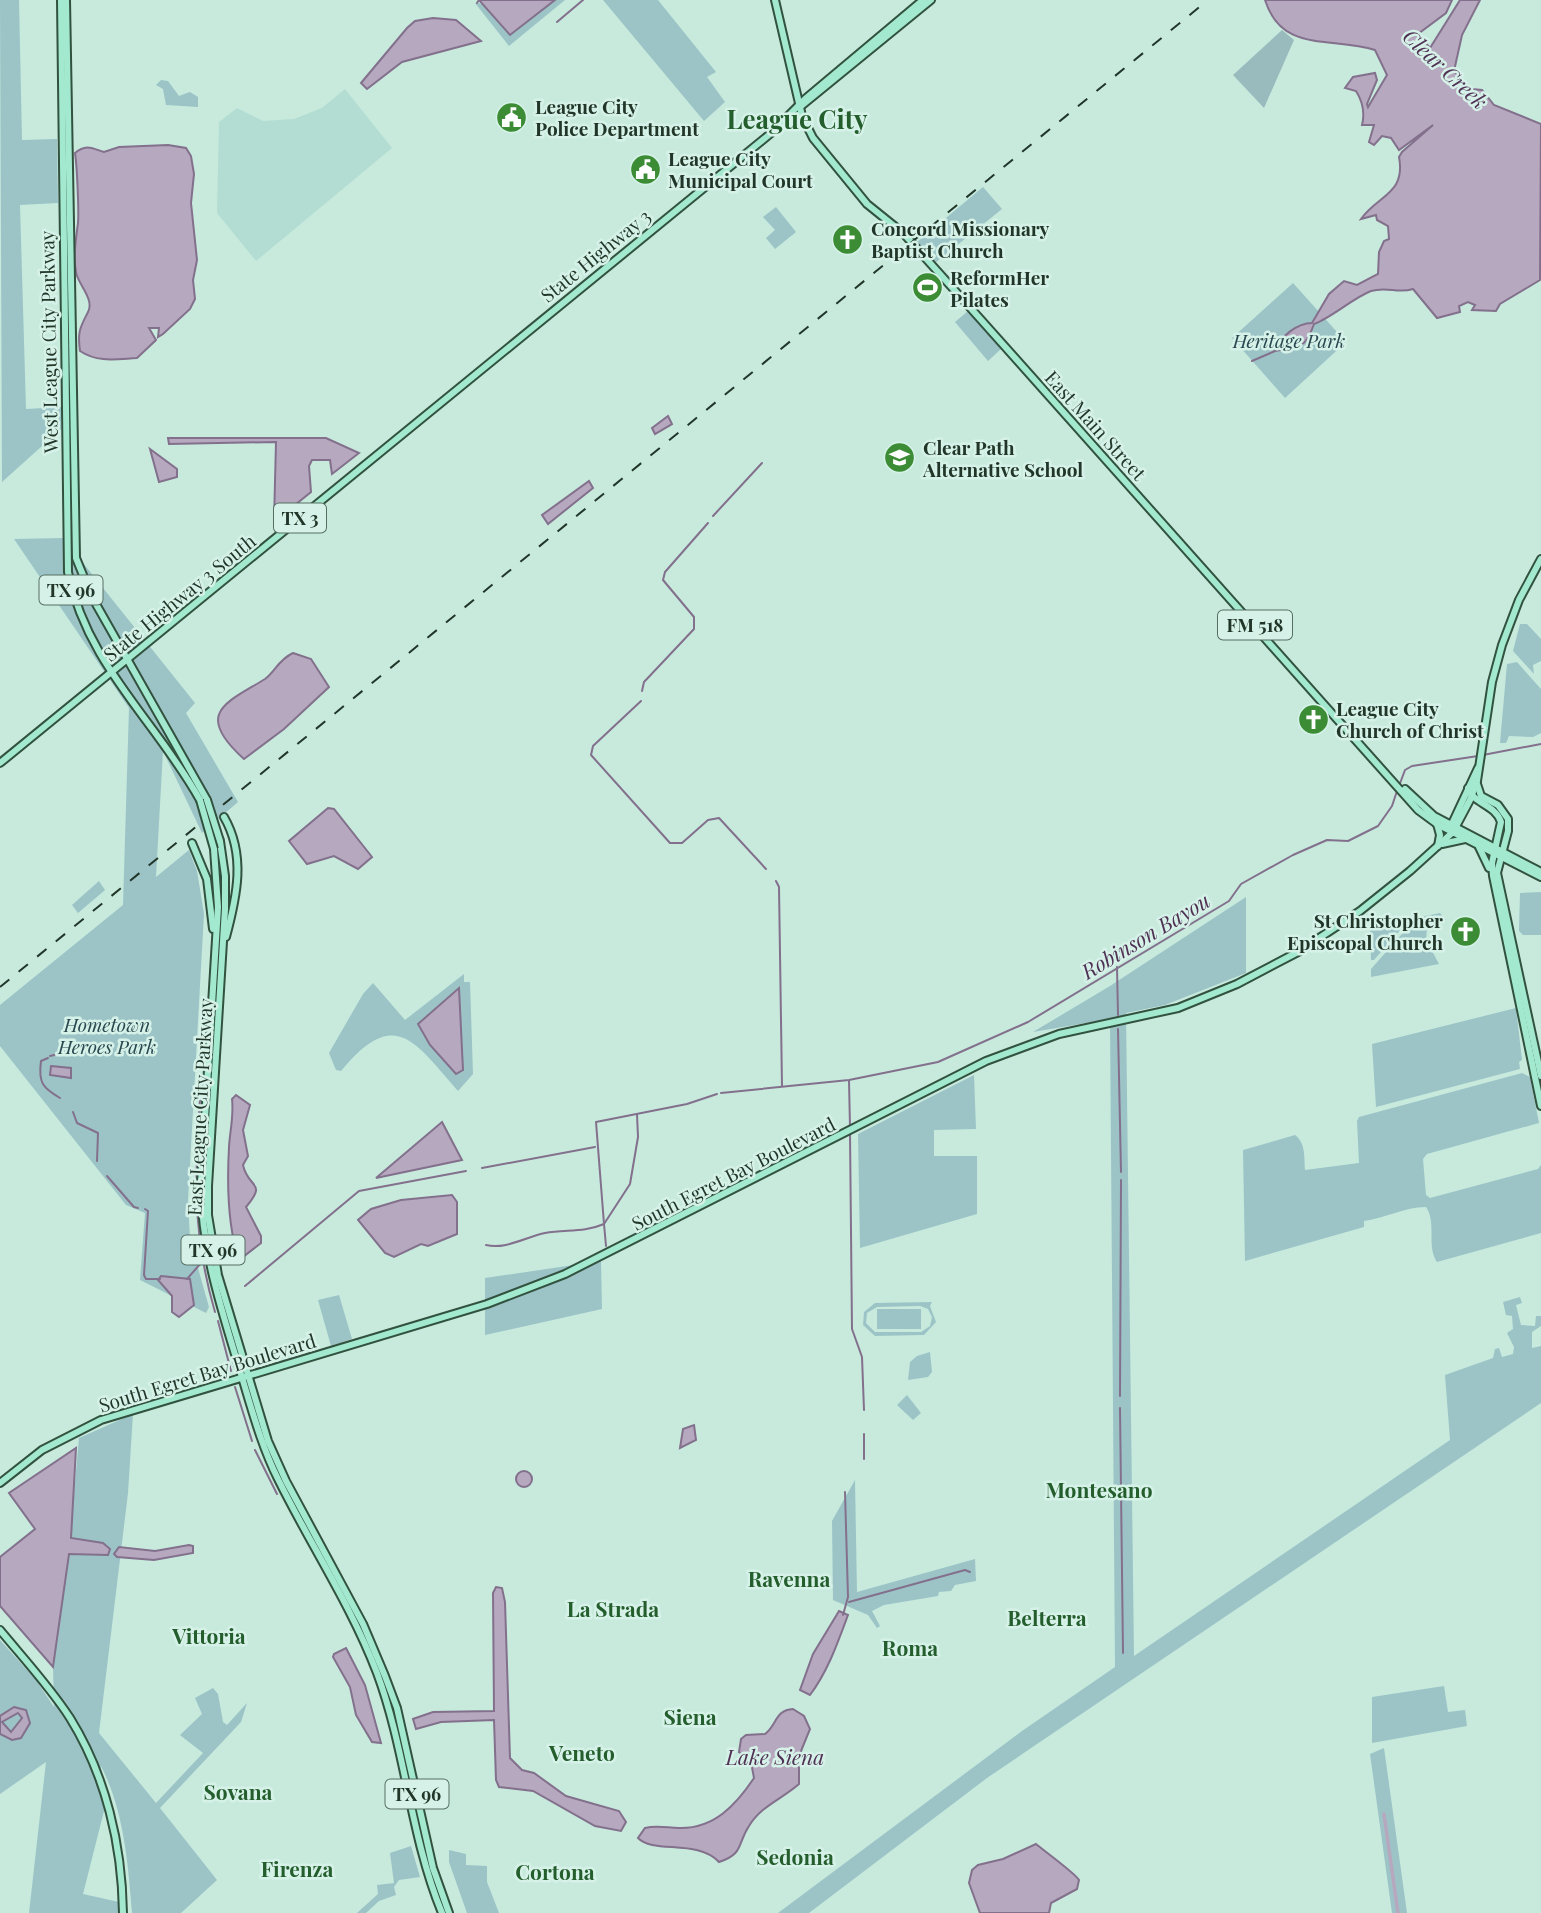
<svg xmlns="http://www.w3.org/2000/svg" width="1541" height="1913" font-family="'Playfair Display',serif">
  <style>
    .farmland { fill: #b3dcd2 }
    .green { fill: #9cc4c7; fill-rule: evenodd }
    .cemetery { fill: #9abbbd }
    .water { fill: #b6a8be; stroke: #83708c; stroke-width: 2; fill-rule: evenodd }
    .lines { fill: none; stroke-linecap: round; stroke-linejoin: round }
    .stream { stroke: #83708c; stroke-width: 2 }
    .canal { stroke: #b6a8be; stroke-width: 3.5 }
    .major-casing { stroke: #32523f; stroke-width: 10 }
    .major { stroke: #a3e9cf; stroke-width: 6 }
    .rail { stroke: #213629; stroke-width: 2; stroke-dasharray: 12 12; stroke-linecap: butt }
    .major-bridge-casing { stroke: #32523f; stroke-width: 10; stroke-linecap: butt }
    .major-bridge { stroke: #a3e9cf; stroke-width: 6 }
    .labels { text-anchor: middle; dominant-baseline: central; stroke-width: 5; stroke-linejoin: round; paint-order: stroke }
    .shield { fill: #d6f2e8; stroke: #576e62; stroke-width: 2 }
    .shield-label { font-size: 18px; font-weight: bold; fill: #213629 }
    .poi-label { font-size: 19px; font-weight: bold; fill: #213629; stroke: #d6f2e8; text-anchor: start }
    .street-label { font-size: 19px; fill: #213629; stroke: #d6f2e8 }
    .park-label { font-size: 19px; font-style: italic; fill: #294850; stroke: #d6f2e8 }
    .water-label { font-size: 21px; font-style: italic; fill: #4f3154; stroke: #d6f2e8 }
    .neighbourhood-label { font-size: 21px; font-weight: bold; fill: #245e2d; stroke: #d6f2e8 }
    .district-label { font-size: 26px; font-weight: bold; fill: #245e2d; stroke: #d6f2e8 }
  </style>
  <rect width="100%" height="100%" fill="#c7eadd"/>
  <path class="farmland" d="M345,89L392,148L256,261L217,213L219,122L237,108L263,121L294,119L322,108Z"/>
  <g class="green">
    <path d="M0,0H19L22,140L57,139L58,203L20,205L26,409L61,407V429L2,482Z"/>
    <path d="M489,0H565L509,46L475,3L487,4Z"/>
    <path d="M603,0H658L716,72L707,77L725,102L704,121Z"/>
    <path d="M161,80L168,81L179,96L190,92L198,97V107L166,105L163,89L156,85Z"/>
    <path d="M983,187L1002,209L935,263L916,243Z"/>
    <path d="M776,207L796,232L775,249L766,238L775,230L763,217Z"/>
    <path d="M1293,283L1346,342L1285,398L1232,338Z"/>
    <path d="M968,311L1001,349L988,361L955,322Z"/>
    <path d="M63,538L195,703L186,713L238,802L202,833L163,751L156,877L189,850L197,871L204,914L188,1200L190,1240L209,1307L206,1313L140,1280L145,1213L126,1205L0,1046V1005L123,905L129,708L14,539Z"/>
    <path d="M1520,624H1527L1541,639V661L1533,665L1534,674L1513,651Z"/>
    <path d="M1517,662L1541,689V733L1533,737L1509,736L1506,743H1500L1507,664Z"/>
    <path d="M99,881L105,890L78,913L72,905Z"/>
    <path d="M1541,892V935H1523L1519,931L1520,893Z"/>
    <path d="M1246,897V973L1165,1005L1126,1013L1134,1656L1450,1440L1445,1375L1493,1358L1495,1349L1499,1348L1502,1357L1513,1354L1514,1347L1507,1333L1513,1329L1512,1316L1506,1315L1503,1302L1520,1297L1522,1303L1516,1305L1521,1325L1535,1326L1536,1316H1541V1326L1532,1332V1348L1541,1346V1403L987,1778L809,1913H778L1022,1731L1115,1667L1110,1019L1033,1032L1110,986Z"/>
    <path d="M1440,913L1446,920L1427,923L1426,943L1421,946L1432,951L1439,964L1371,977V969L1416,918Z"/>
    <path d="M1404,918L1408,921L1374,960H1371L1370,927Z"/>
    <path d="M464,974V982H470L473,1074L458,1091C414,1041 395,1006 341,1071L336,1070L329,1053L363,994L373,983L405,1020Z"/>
    <path d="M1516,1008L1522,1060L1519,1062L1520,1069L1376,1107L1372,1044Z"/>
    <path d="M1522,1073L1530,1077L1539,1123L1427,1154L1423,1159L1426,1195L1430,1198L1538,1169L1541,1165V1233L1437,1262C1426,1246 1437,1223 1426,1207C1404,1207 1386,1218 1364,1221V1227L1245,1261L1243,1150L1295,1135C1306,1143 1304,1158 1305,1170L1359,1163L1357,1121L1359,1117Z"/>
    <path d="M974,1075L976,1129L934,1130V1156H977V1214L860,1248L858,1134Z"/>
    <path d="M601,1261L602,1309L485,1335V1278Z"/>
    <path d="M339,1295L352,1339L331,1346L318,1300Z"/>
    <path d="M932,1302L930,1306L936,1322L924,1335L875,1336L863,1325L864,1312L875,1303ZM920,1306L928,1309L932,1317L930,1326L921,1332H875L866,1323L867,1313L877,1307Z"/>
    <rect x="877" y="1309" width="44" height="20"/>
    <path d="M930,1352L932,1372L928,1377L908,1380L910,1362L917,1356Z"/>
    <path d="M907,1395L921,1413L913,1420L897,1405Z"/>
    <path d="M133,1414L128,1493L99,1733L156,1803L203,1753L180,1735L202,1714L195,1698L213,1688L218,1694L223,1722L227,1725L247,1703L241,1722L160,1808L217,1880L181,1913H132C128,1863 124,1811 101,1766L104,1811L83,1894L119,1902L118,1913H29L46,1762L0,1794V1640L36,1680L54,1707L53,1666L68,1554L108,1555L110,1549L70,1538L79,1438Z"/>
    <path d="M855,1480L857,1592L975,1559L976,1581L955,1585L951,1591L939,1592L938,1596L884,1605L872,1611L880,1626L877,1628L868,1615L833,1600L832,1521Z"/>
    <path d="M1444,1686L1448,1712L1465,1710L1467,1726L1372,1743V1697Z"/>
    <path d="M1384,1748L1407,1913H1392L1370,1754Z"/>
    <path d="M411,1846L420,1877L399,1880L394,1887L396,1895L379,1901L366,1913H357L378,1894L377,1885L394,1883L390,1853Z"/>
    <path d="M449,1850L466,1854V1865L487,1866V1882L499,1913H467L449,1862Z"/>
  </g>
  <path class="cemetery" d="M1282,30L1294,40L1264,108L1233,75Z"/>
  <g class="water">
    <path d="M479,0H555L510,35Z"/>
    <path d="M1265,0H1452L1446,13L1418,34L1430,48L1460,0H1480L1462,35L1454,71L1471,89L1482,90L1494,105L1541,124L1540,280L1500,304L1496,311L1472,310L1475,305L1468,302L1459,306L1460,312L1437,318L1413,289C1398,294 1387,286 1371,291C1353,298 1331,318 1314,324C1305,349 1302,345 1275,351C1280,336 1298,323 1312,323L1329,294L1344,281L1357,285L1378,274L1379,252L1384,241L1389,239L1388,226L1377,220L1376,215L1361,219C1378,195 1406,194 1399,157L1402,152L1433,125L1399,150L1391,138L1382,136L1374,145L1369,142L1374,125H1362C1365,113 1363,102 1356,91L1345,88L1353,77L1375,73L1377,80L1367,104L1368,107L1387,75L1375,50C1332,36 1282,54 1265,0Z"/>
    <path d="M433,18L456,20L481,41L402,62L367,89L361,83L407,28L415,21Z"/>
    <path d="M168,145L186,148L191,156L194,174L191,203L197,260L193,280L195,299L190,309L163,334L158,337L159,328H149L156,340L137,358C117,359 98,363 80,351C77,331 81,326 88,312C95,299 77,283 76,272C73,256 76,239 78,223C79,211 77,166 75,153C87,143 93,149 104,152L119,147Z"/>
    <path d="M668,416L672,424L655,434L652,428Z"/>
    <path d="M168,438H326L359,453L332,474L330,460H312L309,466L311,492L274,522L276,442L169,444Z"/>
    <path d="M150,449L177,469V477L159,482Z"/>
    <path d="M589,481L593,488L548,524L542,515Z"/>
    <path d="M293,653L311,659L329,687L284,729L244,759C193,713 226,703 265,679C275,672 278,660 293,653Z"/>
    <path d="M328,808L334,809L372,857L358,869L334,856L307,864L289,841Z"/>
    <path d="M459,988L463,1070L456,1074L430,1045L418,1024Z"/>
    <path d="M51,1066L71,1068V1078L50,1075Z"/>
    <path d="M236,1095L250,1105L243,1130L248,1156L243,1165C248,1189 268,1181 246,1207L261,1236V1243L239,1260C227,1225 227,1183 229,1147C230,1130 234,1116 232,1099Z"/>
    <path d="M442,1122L462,1160L376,1178Z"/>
    <path d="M452,1195L457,1202V1234L428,1246L421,1244L394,1257L385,1253L358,1220L371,1209L401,1200Z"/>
    <path d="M161,1276L190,1279L194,1305L179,1317L172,1312V1296L158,1280Z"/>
    <path d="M694,1425L696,1440L680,1448L683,1429Z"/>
    <path d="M76,1448L71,1538L103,1543L110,1549L108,1555L69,1554L53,1667L0,1606V1557L35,1529L9,1493Z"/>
    <circle cx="524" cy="1479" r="8"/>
    <path d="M189,1545L193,1546V1553L154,1560L117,1557L114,1554L119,1547L155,1551Z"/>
    <path d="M496,1587L502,1588L505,1602L510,1758L522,1770L534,1773L566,1796L619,1811L626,1822L621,1831L595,1826L533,1791L499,1787L496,1780L494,1720L441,1722L416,1729L413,1719L433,1712L494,1711L493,1593Z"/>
    <path d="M839,1611L848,1615C838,1642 828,1671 810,1695L800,1690L813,1654Z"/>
    <path d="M346,1648L365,1685L381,1743L372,1742L356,1715L350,1687L333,1657L334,1654Z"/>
    <path d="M14,1707L26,1710L30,1723L21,1738L12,1740L0,1734V1716ZM18,1713L22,1718L11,1732L2,1722Z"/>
    <path d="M793,1709L804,1716L810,1729L799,1756V1784C782,1799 761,1806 749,1826C737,1844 744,1854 719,1862C698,1839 653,1854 638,1838L645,1828C657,1825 668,1828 679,1828C714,1829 736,1805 754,1778L751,1762L739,1752L741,1739L746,1735L765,1734C777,1725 775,1710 793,1709Z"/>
    <path d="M1036,1844C1043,1850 1076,1874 1079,1880L1077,1889L1051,1903L1049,1913H980L969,1883L972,1870L978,1865L1003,1859Z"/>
  </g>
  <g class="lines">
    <g class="stream">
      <path d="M477,3L479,0"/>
      <path d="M557,22L583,0"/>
      <path d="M1252,361L1275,351"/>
      <path d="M713,516L762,463"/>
      <path d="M642,691L644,682L694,629V617L663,580L665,572L708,523"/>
      <path d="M641,701L593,746L591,755L670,843H682L708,820L719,818L766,869"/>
      <path d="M1483,755L1541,744"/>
      <path d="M1399,786L1405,770L1412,766L1478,756"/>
      <path d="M776,881L779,887L782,1086"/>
      <path d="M1117,967L1118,1015"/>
      <path d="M1118,1029L1121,1172"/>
      <path d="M50,1056L79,1049"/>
      <path d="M48,1058L41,1061C38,1083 43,1088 60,1098"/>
      <path d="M849,1081L850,1127"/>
      <path d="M201,1085C195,1170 191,1230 215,1312"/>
      <path d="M721,1093L849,1080L938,1062L1028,1022L1229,901L1241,884L1293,855L1327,840L1348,841L1378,826L1392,806L1397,791"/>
      <path d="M73,1112L77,1123L98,1133L97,1161"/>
      <path d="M850,1133L852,1329L862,1357L864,1410"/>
      <path d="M482,1168L595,1147"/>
      <path d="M107,1176L134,1207L138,1208"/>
      <path d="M145,1209L148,1211L144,1275L146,1279H160"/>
      <path d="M486,1245C505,1250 526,1237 545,1233C566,1229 583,1233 604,1224L596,1122L687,1104L717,1094"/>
      <path d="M606,1246L604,1224L630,1184L638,1137L637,1114"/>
      <path d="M187,1279L201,1263"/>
      <path d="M245,1286L359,1191L466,1171"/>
      <path d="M218,1321L231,1371"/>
      <path d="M235,1387L252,1441"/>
      <path d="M1120,1396L1121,1180"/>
      <path d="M1120,1408L1123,1653"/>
      <path d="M864,1434V1459"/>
      <path d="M255,1450L277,1494"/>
      <path d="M849,1602L965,1570L970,1572"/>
      <path d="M843,1615L848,1597L845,1492"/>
    </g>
    <path class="canal" d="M1384,1814L1398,1913"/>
    <defs>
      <g id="major">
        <path d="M61,0L68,572C87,665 156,721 200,800"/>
        <path d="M66,0L76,558L92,597L207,800"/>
        <path d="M775,0L802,116L813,138L867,204L903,233L966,303L1418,810L1437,824L1541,877"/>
        <path d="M800,107L931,0"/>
        <path d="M0,763L770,134L805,99L923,0"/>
        <path d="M1477,784L1481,796L1498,805L1508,819V831L1497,873L1541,1076"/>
        <path d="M1468,788C1473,804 1495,804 1501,822L1492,863L1493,876L1541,1106"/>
        <path d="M1405,789L1434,816L1541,872"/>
        <path d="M224,817C246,855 237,896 226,937"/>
        <path d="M1437,824L1440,835L1438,846"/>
        <path d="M1450,828L1478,768"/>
        <path d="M220,841L225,876V909L208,1186V1215L218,1275L268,1441L286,1481L363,1624L385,1676L397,1708L433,1868L449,1913"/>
        <path d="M192,843L207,879L213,929"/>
        <path d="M1442,844L1465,839"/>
        <path d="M1479,847L1489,868"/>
        <path d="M214,849L218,907L201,1183C201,1250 222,1311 241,1374C252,1410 261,1445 278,1479C310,1544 351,1605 377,1673C406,1751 410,1836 442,1913"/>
        <path d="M0,1483L42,1450L101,1420L487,1304L565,1274L986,1061L1059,1034L1178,1008L1237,984L1298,952L1360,911L1410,871L1453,832L1470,800L1477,781L1492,682L1502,645L1519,600L1541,559"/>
        <path d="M0,1630C24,1659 50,1687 70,1718C106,1776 122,1845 123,1913"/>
      </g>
    </defs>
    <use href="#major" class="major-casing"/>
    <use href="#major" class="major"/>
    <path class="rail" d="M0,987L1208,0"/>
    <defs>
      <g id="major-bridge">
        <path d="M200,800L214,849"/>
        <path d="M207,800L220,841"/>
      </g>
    </defs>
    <use href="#major-bridge" class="major-bridge-casing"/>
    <use href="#major-bridge" class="major-bridge"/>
  </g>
  <defs>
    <symbol id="civic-disc" viewBox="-11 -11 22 22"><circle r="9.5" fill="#3b8c35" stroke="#d6f2e8"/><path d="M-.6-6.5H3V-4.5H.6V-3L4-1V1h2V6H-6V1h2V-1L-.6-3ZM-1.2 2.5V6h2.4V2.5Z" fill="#fff"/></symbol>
    <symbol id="church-disc" viewBox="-11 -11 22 22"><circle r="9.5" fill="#3b8c35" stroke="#d6f2e8"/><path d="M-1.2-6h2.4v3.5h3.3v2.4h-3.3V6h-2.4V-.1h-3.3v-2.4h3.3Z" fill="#fff"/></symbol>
    <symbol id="stadium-disc" viewBox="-11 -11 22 22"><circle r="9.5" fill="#3b8c35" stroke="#d6f2e8"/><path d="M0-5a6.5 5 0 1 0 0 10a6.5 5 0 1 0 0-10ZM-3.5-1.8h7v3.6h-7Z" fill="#fff"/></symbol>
    <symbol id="school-disc" viewBox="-11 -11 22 22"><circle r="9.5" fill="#3b8c35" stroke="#d6f2e8"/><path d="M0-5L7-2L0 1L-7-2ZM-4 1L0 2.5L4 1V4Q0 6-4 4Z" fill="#fff"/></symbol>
  </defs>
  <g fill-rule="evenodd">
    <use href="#civic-disc" x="494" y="100" width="35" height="35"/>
    <use href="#civic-disc" x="628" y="152" width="35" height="35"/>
    <use href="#church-disc" x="830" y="222" width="35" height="35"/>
    <use href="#stadium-disc" x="910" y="270" width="35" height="35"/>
    <use href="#school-disc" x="882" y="440" width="35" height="35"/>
    <use href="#church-disc" x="1296" y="702" width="35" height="35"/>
    <use href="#church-disc" x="1448" y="914" width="35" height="35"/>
  </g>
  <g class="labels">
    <g class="shield">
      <rect x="274" y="503.5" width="52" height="29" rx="5"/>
      <rect x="39.5" y="575.5" width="63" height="29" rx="5"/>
      <rect x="1218" y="610.5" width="74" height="29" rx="5"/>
      <rect x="181.5" y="1235.5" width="63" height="29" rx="5"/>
      <rect x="385.5" y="1779.5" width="63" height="29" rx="5"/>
    </g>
    <g class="shield-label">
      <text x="300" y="518">TX 3</text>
      <text x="71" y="590">TX 96</text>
      <text x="1255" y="625">FM 518</text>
      <text x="213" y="1250">TX 96</text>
      <text x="417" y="1794">TX 96</text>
    </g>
    <g class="poi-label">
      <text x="535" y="106">League City<tspan x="535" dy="22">Police Department</tspan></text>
      <text x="668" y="158">League City<tspan x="668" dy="22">Municipal Court</tspan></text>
      <text x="871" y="228">Concord Missionary<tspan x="871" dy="22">Baptist Church</tspan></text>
      <text x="950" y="277">ReformHer<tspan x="950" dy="22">Pilates</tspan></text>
      <text x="923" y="447">Clear Path<tspan x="923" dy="22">Alternative School</tspan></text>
      <text x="1336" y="708">League City<tspan x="1336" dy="22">Church of Christ</tspan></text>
      <text x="1443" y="920" text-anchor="end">St Christopher<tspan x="1443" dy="22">Episcopal Church</tspan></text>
    </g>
    <g class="street-label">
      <text transform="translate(595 255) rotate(-39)">State Highway 3</text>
      <text transform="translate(48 342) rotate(-91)">West League City Parkway</text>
      <text transform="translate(1096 425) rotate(48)">East Main Street</text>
      <text transform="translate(179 597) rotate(-39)">State Highway 3 South</text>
      <text transform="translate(199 1107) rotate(-87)">East League City Parkway</text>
      <text transform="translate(733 1173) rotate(-27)">South Egret Bay Boulevard</text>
      <text transform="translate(207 1372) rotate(-17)">South Egret Bay Boulevard</text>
    </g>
    <g class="park-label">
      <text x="1289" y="340">Heritage Park</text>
      <text x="107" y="1024">Hometown<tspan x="107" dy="22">Heroes Park</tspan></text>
    </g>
    <g class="water-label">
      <text transform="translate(1446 68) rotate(43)">Clear Creek</text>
      <text transform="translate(1145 935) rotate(-31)">Robinson Bayou</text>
      <text x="775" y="1756">Lake Siena</text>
    </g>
    <g class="neighbourhood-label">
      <text x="1099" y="1489">Montesano</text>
      <text x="789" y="1578">Ravenna</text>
      <text x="613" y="1608">La Strada</text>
      <text x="1047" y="1617">Belterra</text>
      <text x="209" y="1635">Vittoria</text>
      <text x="910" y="1647">Roma</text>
      <text x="690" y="1716">Siena</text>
      <text x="582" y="1752">Veneto</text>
      <text x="238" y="1791">Sovana</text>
      <text x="795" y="1856">Sedonia</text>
      <text x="297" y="1868">Firenza</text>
      <text x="555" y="1871">Cortona</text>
    </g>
    <g class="district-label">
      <text x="797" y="118">League City</text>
    </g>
  </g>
</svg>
